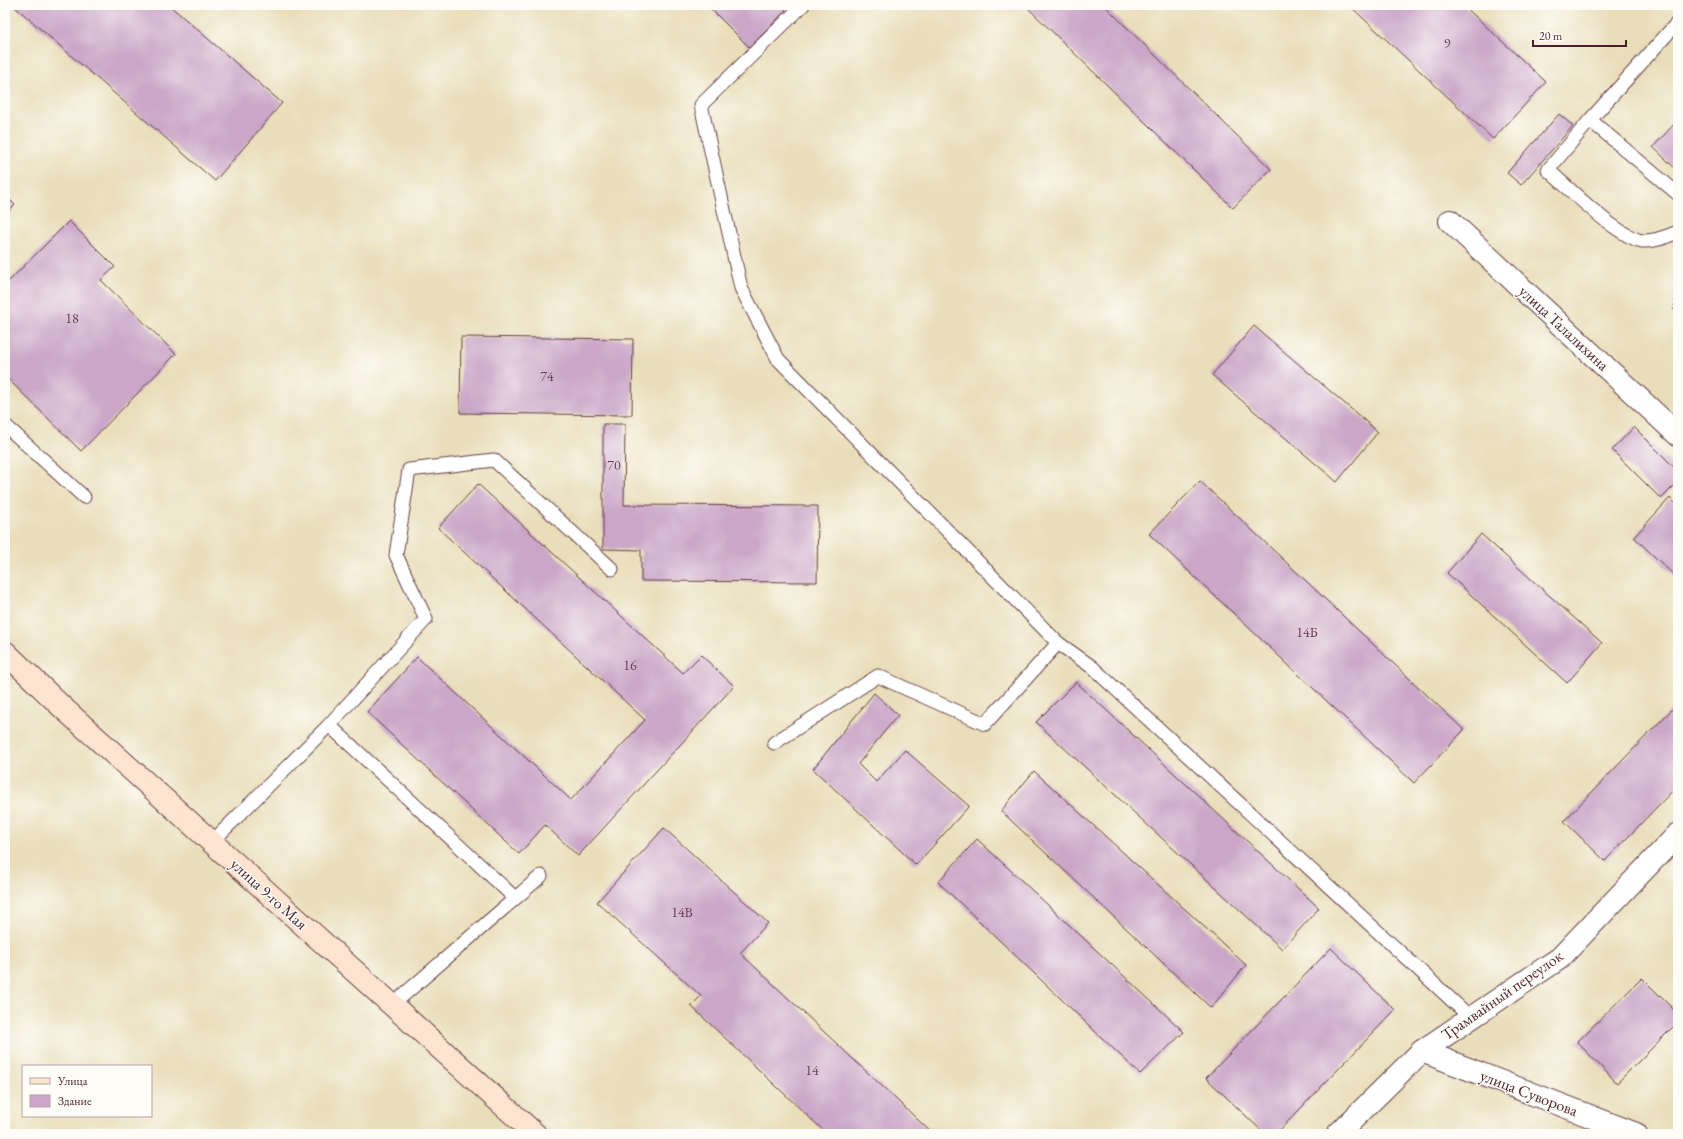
<svg xmlns="http://www.w3.org/2000/svg" width="1683" height="1139" font-family="'EB Garamond',serif">
  <style>
    .building { fill: #caa6c7 }
    .lines { fill: none; stroke-linecap: round; stroke-linejoin: round }
    .lane-casing { stroke: #623c40; stroke-width: 15 }
    .street-casing { stroke: #623c40; stroke-width: 24 }
    .secondary-casing { stroke: #623c40; stroke-width: 24 }
    .path { stroke: #623c40; stroke-width: 2.5; stroke-dasharray: 1 3; stroke-linecap: butt }
    .lane { stroke: #fff; stroke-width: 13 }
    .street { stroke: #fff; stroke-width: 22 }
    .secondary { stroke: #fde4d0; stroke-width: 22 }
    .labels { text-anchor: middle; dominant-baseline: central; stroke-width: 3; stroke-linejoin: round; paint-order: stroke }
    .number-label { font-size: 14px; fill: #6a4152 }
    .street-label { font-size: 16px; fill: #4a1f2b; stroke: #fdfcf7 }
  </style>
  <rect width="100%" height="100%" fill="#fdfcf7"/>
  <filter id="ink" filterUnits="userSpaceOnUse"><feTurbulence type="fractalNoise" baseFrequency=".025" numOctaves="2"/><feDisplacementMap in="SourceGraphic" scale="8" xChannelSelector="R" yChannelSelector="G"/><feConvolveMatrix kernelMatrix="1 2 1 2 8 2 1 2 1" color-interpolation-filters="sRGB"/></filter>
  <filter id="wash" filterUnits="userSpaceOnUse"><feTurbulence type="fractalNoise" baseFrequency=".012" numOctaves="4" result="noise"/><feDisplacementMap in="SourceGraphic" scale="16" xChannelSelector="R" yChannelSelector="G"/><feGaussianBlur stdDeviation="0.9" result="paint"/><feColorMatrix in="noise" values="0 0 0 0 0 0 0 0 0 0 0 0 0 0 0 0 0 1.4 0 .05"/><feComposite in="paint" operator="in"/></filter>
  <g filter="url(#wash)">
    <rect width="100%" height="100%" fill="#e9deba"/>
    <g id="blocks">
      <g class="building">
        <path d="M13,5H169L282,103L215,181Z"/>
        <path d="M707,5H781L786,10L750,48Z"/>
        <path d="M1025,5H1104L1271,169L1233,208Z"/>
        <path d="M1349,5H1463L1546,82L1493,139Z"/>
        <path d="M1559,114L1573,126L1521,185L1507,173Z"/>
        <path d="M1678,120V171L1653,147Z"/>
        <path d="M5,195L15,205L5,215Z"/>
        <path d="M69,221L115,267L101,280L176,354L81,451L5,376V279L8,282Z"/>
        <path d="M1254,326L1378,432L1337,482L1212,375Z"/>
        <path d="M461,337L633,339L632,415L460,413Z"/>
        <path d="M603,424H625L624,505L818,506L817,582L641,581V550L603,549Z"/>
        <path d="M1634,427L1678,471V482L1661,499L1612,450Z"/>
        <path d="M1200,481L1464,730L1414,783L1149,534Z"/>
        <path d="M478,484L683,673L701,655L734,686L578,856L545,825L519,854L367,712L417,657L571,800L645,720L438,528Z"/>
        <path d="M1670,498L1678,506V579L1634,537Z"/>
        <path d="M1481,534L1602,643L1567,683L1447,573Z"/>
        <path d="M1076,682L1319,908L1282,949L1036,722Z"/>
        <path d="M874,693L898,715L858,764L876,782L905,750L969,806L916,865L813,769Z"/>
        <path d="M1678,703V785L1605,861L1564,821Z"/>
        <path d="M1034,771L1246,965L1211,1008L1001,811Z"/>
        <path d="M664,828L768,923L740,953L933,1134H827L691,1006L701,996L597,902Z"/>
        <path d="M977,839L1184,1032L1140,1074L938,882Z"/>
        <path d="M1331,948L1395,1010L1276,1134H1265L1206,1078Z"/>
        <path d="M1642,978L1678,1014V1022L1617,1083L1577,1042Z"/>
      </g>
    </g>
  </g>
  <g filter="url(#ink)">
    <use href="#blocks" fill-opacity="0" stroke="#623c40" stroke-width="1"/>
    <g class="lines">
      <defs>
        <g id="lane">
          <path d="M803,5L701,105L741,288L778,359L1058,643L1092,667L1471,1018"/>
          <path d="M1678,22L1590,120L1678,194"/>
          <path d="M1590,120L1548,170C1568,187 1618,238 1643,241C1654,242 1668,236 1678,232"/>
          <path d="M5,425L84,497"/>
          <path d="M329,725L515,898"/>
          <path d="M774,743L878,676L985,724L1058,643"/>
          <path d="M212,842L329,725L426,619L396,555L409,470L494,460L612,569"/>
          <path d="M392,1005L541,876"/>
        </g>
        <g id="street">
          <path d="M1450,221L1678,435"/>
          <path d="M1422,1051L1636,1134"/>
          <path d="M1338,1134L1422,1051L1560,958L1678,834"/>
        </g>
        <path id="secondary" d="M5,652L62,707L535,1134"/>
      </defs>
      <use href="#lane" class="lane-casing"/>
      <use href="#street" class="street-casing"/>
      <use href="#secondary" class="secondary-casing"/>
      <path class="path" d="M1678,285L1674,310L1678,313"/>
      <use href="#lane" class="lane"/>
      <use href="#street" class="street"/>
      <use href="#secondary" class="secondary"/>
    </g>
  </g>
  <g class="labels">
    <g class="number-label">
      <text x="1447" y="43">9</text>
      <text x="72" y="318">18</text>
      <text x="547" y="376">74</text>
      <text x="614" y="465">70</text>
      <text x="1307" y="632">14Б</text>
      <text x="630" y="665">16</text>
      <text x="682" y="912">14В</text>
      <text x="812" y="1070">14</text>
    </g>
    <g class="street-label">
      <text transform="translate(1564 328) rotate(43)">улица Талалихина</text>
      <text transform="translate(269 894) rotate(42)">улица 9-го Мая</text>
      <text transform="translate(1502 995) rotate(-35)">Трамвайный переулок</text>
      <text transform="translate(1529 1093) rotate(21)">улица Суворова</text>
    </g>
  </g>
  <rect width="1683" height="1139" fill="none" stroke="#fdfcf7" stroke-width="20"/>
  <rect x="22" y="1065" width="130" height="52" fill="#fdfcf7" stroke="#b5a4a5"/>
  <rect x="30" y="1078" width="20" height="6" fill="#fde4d0" stroke="#b5a4a5"/>
  <text x="58" y="1085" font-size="12" fill="#4a1f2b">Улица</text>
  <rect x="30" y="1095" width="20" height="12" fill="#caa6c7" stroke="#b5a4a5"/>
  <text x="58" y="1105" font-size="12" fill="#4a1f2b">Здание</text>
  <path d="M1533 40v6h93v-6" fill="none" stroke="#4a1f2b" stroke-width="2"/>
  <text x="1539" y="40" font-size="12" fill="#4a1f2b" stroke="#fdfcf7" stroke-width="3" paint-order="stroke">20 m</text>
</svg>
